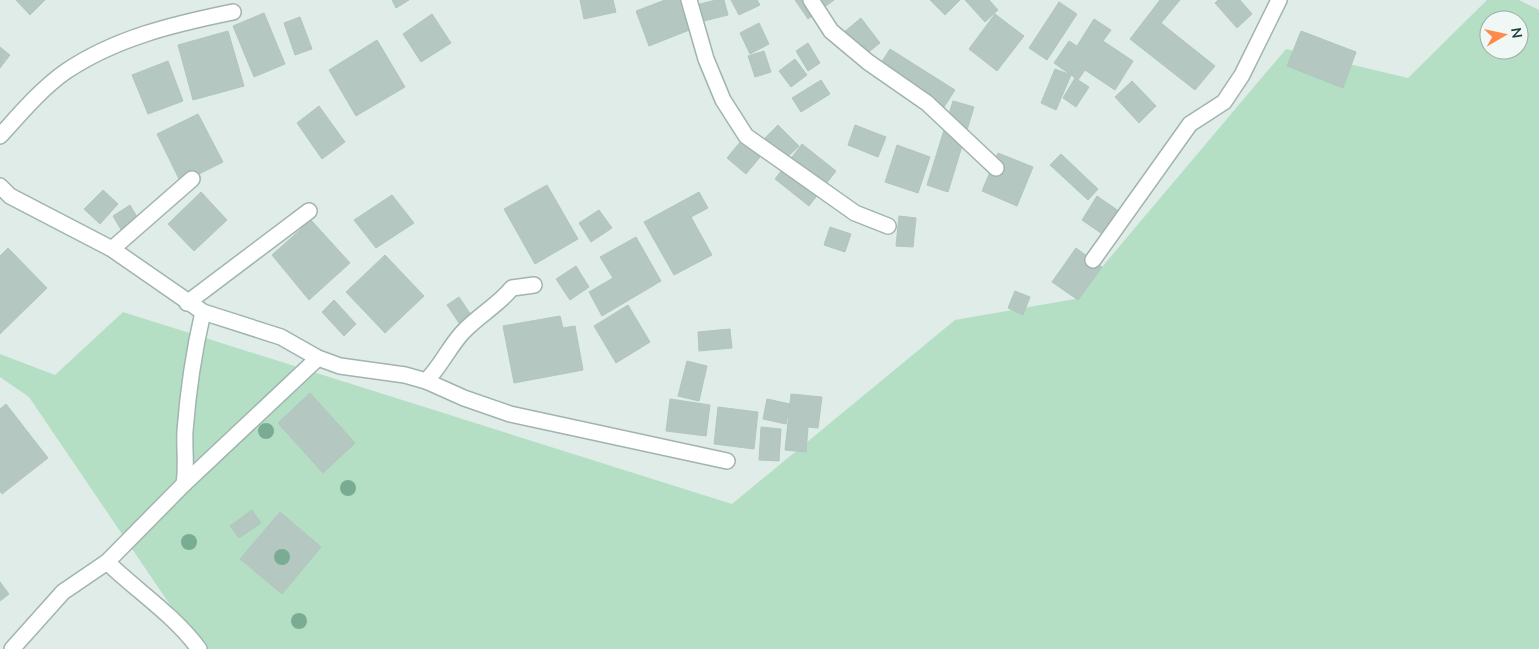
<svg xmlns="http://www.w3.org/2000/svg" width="1539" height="649" font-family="'Nunito Sans',sans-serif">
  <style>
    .green { fill: #b5dfc5; fill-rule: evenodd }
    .building { fill: #b4c7c1; stroke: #b1c6bf }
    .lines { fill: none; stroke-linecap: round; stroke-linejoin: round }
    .street-casing { stroke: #a1b4af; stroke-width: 18 }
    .street { stroke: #fff; stroke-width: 15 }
    .tree { fill: #79ac93 }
  </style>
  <rect width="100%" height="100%" fill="#dfece7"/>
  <path class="green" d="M1487,0H1519L1539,10V649H200L29,397L0,377V354L55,375L123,312L732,504L955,320L1075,299L1286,49L1408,78ZM1489,20H1519V50H1489Z"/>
  <g class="building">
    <path d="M16,0H45L30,15Z"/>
    <path d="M392,0H409L396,8Z"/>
    <path d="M580,0H613L616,12L584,19Z"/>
    <path d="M665,0H681L692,29L649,46L636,11Z"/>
    <path d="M716,0H724L728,15L700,22L696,5Z"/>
    <path d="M731,0H757L760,5L739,15Z"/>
    <path d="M795,0H834L808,19Z"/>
    <path d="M930,0H960L945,15Z"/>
    <path d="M965,0H989L998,10L985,22Z"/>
    <path d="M1160,0H1180L1161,23L1215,66L1195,90L1130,39Z"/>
    <path d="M1218,0H1240L1252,14L1237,28L1215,3Z"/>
    <path d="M1059,2L1077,14L1047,60L1029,48Z"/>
    <path d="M264,13L285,64L254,77L233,26Z"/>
    <path d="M432,14L451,43L421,62L403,34Z"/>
    <path d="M995,14L1024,36L997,71L969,49Z"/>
    <path d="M300,17L312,49L295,55L284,23Z"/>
    <path d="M861,18L880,43L856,62L837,38Z"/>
    <path d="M1094,19L1111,30L1103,41L1133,61L1115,90L1085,70L1078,80L1054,63L1069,41L1077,46Z"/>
    <path d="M759,23L769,44L750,54L740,33Z"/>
    <path d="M228,31L244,86L193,100L178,45Z"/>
    <path d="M1301,31L1356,52L1343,88L1287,66Z"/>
    <path d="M377,40L405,87L356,116L329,70Z"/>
    <path d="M808,43L820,63L808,71L796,51Z"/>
    <path d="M0,47L10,55L0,68Z"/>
    <path d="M890,49L955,90L937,118L873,76Z"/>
    <path d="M764,51L771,72L755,77L748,56Z"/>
    <path d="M795,59L807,75L791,87L779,71Z"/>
    <path d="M168,61L183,101L148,114L132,75Z"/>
    <path d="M1055,69L1071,75L1056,110L1041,103Z"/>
    <path d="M1075,78L1089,87L1076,107L1063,98Z"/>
    <path d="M821,80L830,94L801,112L792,98Z"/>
    <path d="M1132,81L1156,106L1139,123L1115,97Z"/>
    <path d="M953,101L974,107L948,192L927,185Z"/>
    <path d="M319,106L345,142L322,159L297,123Z"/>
    <path d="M198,114L223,162L181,183L157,134Z"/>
    <path d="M778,125L799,146L780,164L760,143Z"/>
    <path d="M855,125L886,137L878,157L848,145Z"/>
    <path d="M741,141L760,157L746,174L727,158Z"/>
    <path d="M802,144L836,171L809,206L775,179Z"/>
    <path d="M897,145L930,157L918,193L885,182Z"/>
    <path d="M998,153L1033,167L1017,206L982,191Z"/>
    <path d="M1061,154L1098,189L1088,200L1050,165Z"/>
    <path d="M547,185L578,239L535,264L504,209Z"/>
    <path d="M103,190L118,204L100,224L84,209Z"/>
    <path d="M201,192L227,220L194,251L168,224Z"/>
    <path d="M699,192L708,208L691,217L712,255L674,275L644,222Z"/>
    <path d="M392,195L414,223L376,248L354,220Z"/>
    <path d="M1097,196L1123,214L1108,238L1082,220Z"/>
    <path d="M130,205L140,222L123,233L113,216Z"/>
    <path d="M599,210L612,228L591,242L579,223Z"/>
    <path d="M899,216L916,218L913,247L896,246Z"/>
    <path d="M311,220L350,263L309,300L272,255Z"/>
    <path d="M830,227L851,234L845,252L824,245Z"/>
    <path d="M636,237L661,281L602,316L589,292L613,278L600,257Z"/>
    <path d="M8,248L47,288L0,334V256Z"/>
    <path d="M1076,248L1102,267L1078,300L1052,282Z"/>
    <path d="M385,255L424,296L385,333L346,292Z"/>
    <path d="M576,266L589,287L570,300L556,279Z"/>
    <path d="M1015,291L1030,297L1023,315L1008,308Z"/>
    <path d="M459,297L473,318L461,326L447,305Z"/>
    <path d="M334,300L356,324L344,336L322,312Z"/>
    <path d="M628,305L650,342L616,363L594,326Z"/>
    <path d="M560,316L563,328L575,326L583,370L514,383L503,326Z"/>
    <path d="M730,329L732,348L699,351L698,332Z"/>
    <path d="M687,361L707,366L699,401L678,396Z"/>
    <path d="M310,393L355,443L323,473L278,423Z"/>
    <path d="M791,394L822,397L818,428L808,427L806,452L785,450Z"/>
    <path d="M670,399L710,405L706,436L666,431Z"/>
    <path d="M767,399L790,404L786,424L763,419Z"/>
    <path d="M6,404L48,458L2,494L0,491V409Z"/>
    <path d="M718,407L758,412L754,449L714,444Z"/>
    <path d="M761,427L781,429L779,461L759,460Z"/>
    <path d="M252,510L261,523L239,538L230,526Z"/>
    <path d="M280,512L321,547L282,594L240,559Z"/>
    <path d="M0,582L9,594L0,601Z"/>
  </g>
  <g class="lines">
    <defs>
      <g id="street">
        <path d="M689,0L706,59L723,100L746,136L855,213L888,226"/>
        <path d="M811,0L831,31L868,62L927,103L996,168"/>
        <path d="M0,136C20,114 41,89 65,72C115,38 174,24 233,12"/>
        <path d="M0,186L10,196L112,249L203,312L281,337L318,358L340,366L405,375L426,381C441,366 449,347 463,332C479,315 497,306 512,288L534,285"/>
        <path d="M112,249L192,179"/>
        <path d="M1093,260L1190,124L1224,102L1242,75L1279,0"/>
        <path d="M187,303L309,211"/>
        <path d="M426,381L464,398L510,414L727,461"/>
        <path d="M184,484C187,466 184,449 185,431C188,391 194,351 203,312"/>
        <path d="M107,562C137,591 174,615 199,649"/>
        <path d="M12,649L63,592L107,562L184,484L318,358"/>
      </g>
    </defs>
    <use href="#street" class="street-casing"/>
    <use href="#street" class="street"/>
  </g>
  <g class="tree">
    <circle cx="266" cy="431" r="8"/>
    <circle cx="348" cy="488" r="8"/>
    <circle cx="189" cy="542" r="8"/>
    <circle cx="282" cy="557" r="8"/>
    <circle cx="299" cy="621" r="8"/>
  </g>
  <g transform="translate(1504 35) rotate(81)"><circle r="24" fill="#eff8f5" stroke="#9bada9"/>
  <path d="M0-4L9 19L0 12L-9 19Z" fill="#ff8a49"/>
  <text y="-8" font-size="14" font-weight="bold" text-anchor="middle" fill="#1e3d38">N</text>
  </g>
</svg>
